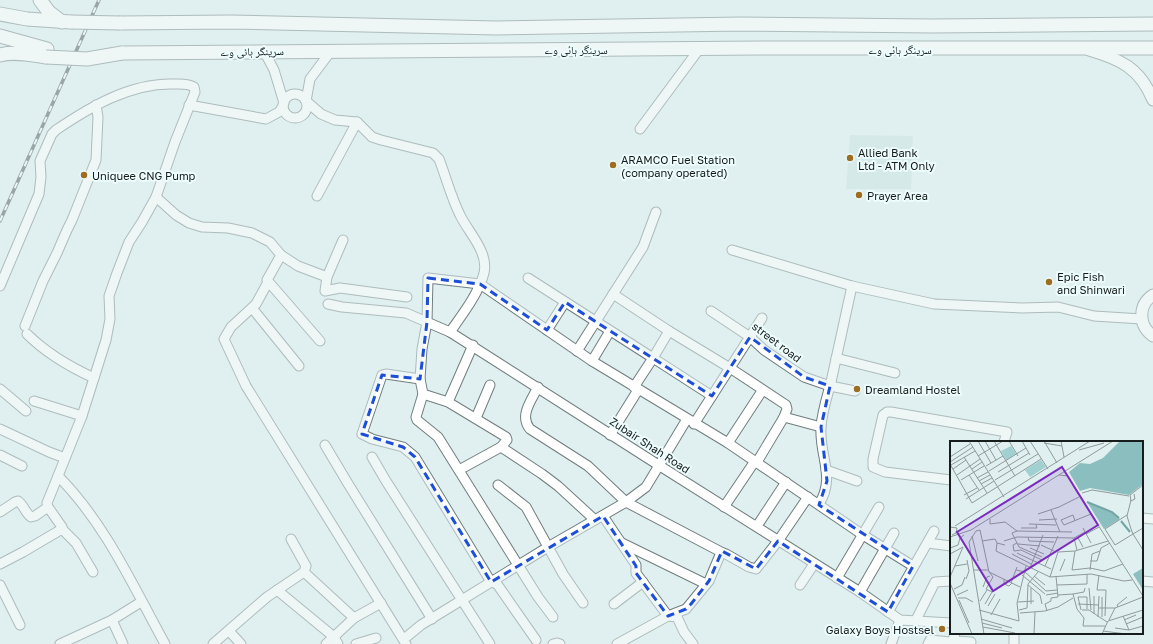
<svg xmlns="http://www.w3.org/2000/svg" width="1153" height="644" font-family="'Golos Text','Noto Naskh Arabic',sans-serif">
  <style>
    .built { fill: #cae2e2 }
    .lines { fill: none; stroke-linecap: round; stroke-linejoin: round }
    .minor-casing { stroke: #707e7e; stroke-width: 11 }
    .major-casing { stroke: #707e7e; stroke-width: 13 }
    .highway-casing { stroke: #707e7e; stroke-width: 15 }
    .minor { stroke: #fff; stroke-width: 9 }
    .major { stroke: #fff; stroke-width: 11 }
    .highway { stroke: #fff; stroke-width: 13 }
    .rail-casing { stroke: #454c4c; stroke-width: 3.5 }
    .rail { stroke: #edfcfc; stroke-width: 2; stroke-dasharray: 6; stroke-linecap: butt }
    .highway-bridge-casing { stroke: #707e7e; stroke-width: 15; stroke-linecap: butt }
    .highway-bridge { stroke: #fff; stroke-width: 13 }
    .marked { fill: none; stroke: #1d4ed8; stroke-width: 3; stroke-dasharray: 8 5; stroke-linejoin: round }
    .poi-dot { fill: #9f6d22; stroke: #edfcfc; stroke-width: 1.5 }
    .labels { text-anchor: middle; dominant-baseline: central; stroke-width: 4; stroke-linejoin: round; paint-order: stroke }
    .street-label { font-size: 11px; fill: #171c1c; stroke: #edfcfc }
    .poi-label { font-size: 11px; fill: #171c1c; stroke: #edfcfc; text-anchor: start }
    .inset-river { fill: none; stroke: #73a5a5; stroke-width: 2 }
    .inset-road { fill: none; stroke: #909b9b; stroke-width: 1 }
    .view { fill: #7b2cbf; fill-opacity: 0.15; stroke: #7b2cbf; stroke-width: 2 }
    .inset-edge { fill: none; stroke: #171c1c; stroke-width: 2 }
  </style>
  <rect width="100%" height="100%" fill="#e0efef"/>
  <path class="built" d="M850,135L913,136L911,189H846Z"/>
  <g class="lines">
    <defs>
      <g id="minor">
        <path d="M264,51L274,70L284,103"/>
        <path d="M331,51L310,79L306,101L321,114L335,120L357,122L372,137L381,140L433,153L439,159C446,177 451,197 460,215C468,232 489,252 484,273C479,293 462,315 450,332"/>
        <circle cx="295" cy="106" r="12"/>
        <path d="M189,105L266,119L279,112L283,106"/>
        <path d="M640,129L700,48"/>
        <path d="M317,196L357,122"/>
        <path d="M156,197L176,215L189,223L202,227L228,228L252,233L270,242L281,255L267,280L320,341"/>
        <path d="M343,240L327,277L325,291L340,288L407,297"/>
        <path d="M732,250L852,286L934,304L1022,308L1058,307L1094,316L1142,319"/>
        <path d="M281,255L298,266L327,277"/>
        <path d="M528,278L653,358L669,331"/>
        <path d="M268,282L256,304L231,327L224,339L246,386L406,644"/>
        <path d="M0,286L39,194L41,177L40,161L52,134L56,130C90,107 130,83 173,84C180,84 188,83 194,87L195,92L175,142L156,197L142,222L129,242L117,273L109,296L110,319L106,340L82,416L58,476C105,523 133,586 165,644"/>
        <path d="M613,294L669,331L730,368L786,405L787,409L784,417L821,427"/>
        <path d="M328,304L342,307L406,313L450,332L660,466L860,592L900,620L951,623"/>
        <path d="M252,308L299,366"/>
        <path d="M711,311L750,337L764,350L804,377L830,386L855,391"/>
        <path d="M25,326L43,281L57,253L67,230L72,220L96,160L98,117L96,105"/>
        <path d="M547,330L565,302"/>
        <path d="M27,334C46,353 70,367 94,378"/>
        <path d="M577,351L643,247L656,212"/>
        <path d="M836,358L895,373"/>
        <path d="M592,361L610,331"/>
        <path d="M420,379L386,374L382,375L362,434L372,439L403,447L415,457L491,582L497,584L536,640"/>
        <path d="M538,387C531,401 519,416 530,429L588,466L626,502L723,553"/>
        <path d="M634,387L653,358L712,396"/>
        <path d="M0,389L26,411"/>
        <path d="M423,394L448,402L506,437L507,440L501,447L542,474L558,486L595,520"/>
        <path d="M34,401L82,416"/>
        <path d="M448,402L473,345"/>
        <path d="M476,418L490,385"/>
        <path d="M694,424L762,318"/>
        <path d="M0,429L49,452L65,458"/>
        <path d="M610,435L638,390"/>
        <path d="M728,443L762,391"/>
        <path d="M325,445L347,482L432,619"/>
        <path d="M0,455L22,466"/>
        <path d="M372,457L386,481L490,644"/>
        <path d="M757,462L784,417"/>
        <path d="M459,470L501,447"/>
        <path d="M826,470L857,481"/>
        <path d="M951,480L885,472L873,467V459L883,415L887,412H891L1007,432L1004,442"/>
        <path d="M498,485L526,507L563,574L583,603"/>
        <path d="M819,504C836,477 819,456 821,427C822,412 827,397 831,382C838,350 845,318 852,286"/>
        <path d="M724,507L755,461"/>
        <path d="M0,512L15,502L18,501C24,505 25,513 31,517L35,516L48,507"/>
        <path d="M603,516L636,565V573L668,616L677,617L684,632L693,644"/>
        <path d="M1142,518L1153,519"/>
        <path d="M757,526L786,482"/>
        <path d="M62,529L76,543L93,572"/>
        <path d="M622,543L706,584"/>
        <path d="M928,543L951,546"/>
        <path d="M0,564L23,552L62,529V527L48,507L47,503L58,476"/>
        <path d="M304,572L354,618"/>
        <path d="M837,578L879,507"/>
        <path d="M1142,581L1153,582"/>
        <path d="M0,585L20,625"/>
        <path d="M800,585L814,564"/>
        <path d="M277,590L334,637L338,644"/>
        <path d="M860,592L894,533"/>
        <path d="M614,604L643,582"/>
        <path d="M888,612L934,531"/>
        <path d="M553,617L538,597L438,437L417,420L416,417L423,394L420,379L422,349L427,322L428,278L480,284L592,361L728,443L863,535L913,566"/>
        <path d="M916,620L935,582L951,581"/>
        <path d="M229,631L241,644"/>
        <path d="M954,638L956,641L971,642"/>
        <path d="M404,639L421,625L439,614L548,547L626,502L646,487L687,419"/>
        <path d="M60,644L112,620"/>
        <path d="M123,644L112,620L141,602"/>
        <path d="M213,644L267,597L304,572L306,566L291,539"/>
        <path d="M326,644L354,618L381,603"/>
        <path d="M356,644L376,638"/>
        <path d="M553,644L557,643L560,644"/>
        <path d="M617,644L668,616L686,609L709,581L720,555L723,553L726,554L749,567L756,569L778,541L808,497"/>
        <path d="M891,644L900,620"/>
        <path d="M928,644L930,640L950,642L953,641L955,633"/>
        <path d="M1014,644V633"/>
      </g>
      <g id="major">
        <path d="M1089,50C1120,59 1140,68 1153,100"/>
        <path d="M1153,295C1138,305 1138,325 1153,336"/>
      </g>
      <g id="highway">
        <path d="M40,0L49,12L62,22"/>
        <path d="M0,14L27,19L71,22"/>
        <path d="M120,23L231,22L496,28L741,24L932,26L1153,24"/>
        <path d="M0,36L47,49"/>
        <path d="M122,53L759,48H1153"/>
        <path d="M0,55C14,51 32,55 46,57"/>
      </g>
    </defs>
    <use href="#minor" class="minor-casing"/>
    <use href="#major" class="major-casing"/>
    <use href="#highway" class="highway-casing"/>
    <use href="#minor" class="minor"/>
    <use href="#major" class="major"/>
    <use href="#highway" class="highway"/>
    <defs>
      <path id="rail" d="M0,221L99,0"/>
    </defs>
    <use href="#rail" class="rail-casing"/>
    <use href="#rail" class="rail"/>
    <defs>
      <g id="highway-bridge">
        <path d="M71,22L120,23"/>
        <path d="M46,57L87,59L122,53"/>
      </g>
    </defs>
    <use href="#highway-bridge" class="highway-bridge-casing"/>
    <use href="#highway-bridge" class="highway-bridge"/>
  </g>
  <path d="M0 0H1153V644H0ZM428,278L480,284L547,330L565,302L712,396L750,337L804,377L830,386L821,427L827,481L819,505L913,566L888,612L778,541L756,569L722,551L709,581L691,604L686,609L668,616L636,573V566L603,516L491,582L415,457L403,447L362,434L382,375L420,379L427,322Z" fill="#e0efef" fill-opacity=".55" fill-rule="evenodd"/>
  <path class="marked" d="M428,278L480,284L547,330L565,302L712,396L750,337L804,377L830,386L821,427L827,481L819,505L913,566L888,612L778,541L756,569L722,551L709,581L691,604L686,609L668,616L636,573V566L603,516L491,582L415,457L403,447L362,434L382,375L420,379L427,322Z"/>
  <g class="poi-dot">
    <circle cx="850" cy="158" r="4"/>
    <circle cx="613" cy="165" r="4"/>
    <circle cx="84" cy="175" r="4"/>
    <circle cx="859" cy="195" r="4"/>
    <circle cx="1049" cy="282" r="4"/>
    <circle cx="857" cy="389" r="4"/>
    <circle cx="942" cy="629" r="4"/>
  </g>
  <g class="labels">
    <g class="street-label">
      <text x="576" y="49">سرینگر ہائی وے</text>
      <text x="900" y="49">سرینگر ہائی وے</text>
      <text transform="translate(252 51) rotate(-1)">سرینگر ہائی وے</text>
      <text transform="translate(777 342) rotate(37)">street road</text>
      <text transform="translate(650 445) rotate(33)">Zubair Shah Road</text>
    </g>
    <g class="poi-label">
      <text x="858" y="152">Allied Bank<tspan x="858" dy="13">Ltd - ATM Only</tspan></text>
      <text x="621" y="159">ARAMCO Fuel Station<tspan x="621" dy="13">(company operated)</tspan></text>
      <text x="92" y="175">Uniquee CNG Pump</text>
      <text x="867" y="195">Prayer Area</text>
      <text x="1057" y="276">Epic Fish<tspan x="1057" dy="13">and Shinwari</tspan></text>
      <text x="865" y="389">Dreamland Hostel</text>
      <text x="934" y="629" text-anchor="end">Galaxy Boys Hostsel</text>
    </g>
  </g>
  <g transform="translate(950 441)">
    <rect width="193" height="193" fill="#e0efef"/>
    <path d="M61,5L66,13L56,19L51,10ZM91,19L96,26L80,36L75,29Z" fill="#a0d0d0"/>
    <path d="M170,0H193V43L179,54L140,47L130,50L119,31L130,22L140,23L153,17ZM137,61L163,72L170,78L154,88ZM193,127V149L183,133Z" fill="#8bbebe"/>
    <path class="inset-river" d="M137,61L162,71L169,77M171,80L180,91"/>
    <path class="inset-road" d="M19,0L54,56M28,0L41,22M35,0L46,19M44,0L65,35M59,0L68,15M72,0L80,14M80,0L98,28M94,0L107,22M111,0L114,16M94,2L112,5M129,9L154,2M28,15L53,0M0,16L20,3M14,16L37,52M0,21L23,6M0,23L22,62L91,18M1,24L25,10M36,25L53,15M3,28L16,19M22,28L32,21M39,30L76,7M48,31L79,12M7,34L30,18M19,34L29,49M109,34L118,35L128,53M27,37L38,31M11,39L34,25M45,39L88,13M29,40L40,34M31,43L42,37M132,52L142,49L179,55M184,53L185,58L181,60L180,54L193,44M14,54L27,47M131,57L193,155M16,58L44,40M181,59L177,75L181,88L183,93L193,87M101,69L110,91M88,73L109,66L129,56M40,78V83L55,81L67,90M89,79L107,78M125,80L123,74L111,79L114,84L141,73M79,83L106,84M5,85L140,0M0,86L7,87L6,92L2,94M71,87H87L86,84M133,87L141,102M155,88L177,74M155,88L165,104M136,93L149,86M22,95L28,120M130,95L128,97L133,106M0,96L21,89L163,0M78,96L79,100L104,101M124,97L127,109M32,100L45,98L47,102L55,104M54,100L67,96L124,97L135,91M47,102L46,110L100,136L141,133L174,140L182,139M67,102L63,104L64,110L71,109L92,119M68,103L90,105M91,104L104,110M165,104L183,93L193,109M0,107L8,104L10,97L14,94M80,107L94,113M125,110L122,129L140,127L154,130L173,123M67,112L101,128M0,113L13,106M62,113L81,123M92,116L69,106L62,92L67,90L122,91M140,120H147L151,107L160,102M5,125L17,123M95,125L108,95M80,127L93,94M24,129H39M66,129L75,131L96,150L107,149M140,129L142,113L150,110M110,130L115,118M72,134L95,153M149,134L147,149H156L155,175M84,135L95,144M0,136L13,106M100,136L108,111L125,110L158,100M16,138L19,130L17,119M54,138V143L59,145L62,142M0,142L22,193M61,142L67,126M78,144L90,154L92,163M107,144L137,143V133M33,146L37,136L40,135M139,147L141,169M4,148L12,144L15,136M123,153L134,151L135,147M7,154L18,149M96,154L108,152M108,154L123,153L127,168L134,177L133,185H155M8,157H16L23,161M9,159L19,182M30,160L37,149M68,161L84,160M35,163L42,151L36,148L43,136L39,131M81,163V147M128,163L149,164M38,165L45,153M168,166L167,164L177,156M149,167H165L193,156M29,169L69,180L67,162L76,125M69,169L77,167L78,143L88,131M131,169L128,156H137V168M132,169H139L157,181M97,170L95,163L101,160V157L108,156L106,135M70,172L95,170L108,166L123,157M144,173V155M41,174L50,158M173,175L179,189M148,176L149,155M152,176V156M31,178L62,187M159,179L165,167M174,179L186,174M32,182L52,187M176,183L193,176M33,186L65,192M165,187L179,189L193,185M153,190L176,193M34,193L19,101L26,90L30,89L39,131L70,146M84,193L85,171M152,193L158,180L193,169"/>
    <path class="view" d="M112,26L148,84L43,150L7,91Z"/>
    <rect width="193" height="193" class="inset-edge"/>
  </g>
</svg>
